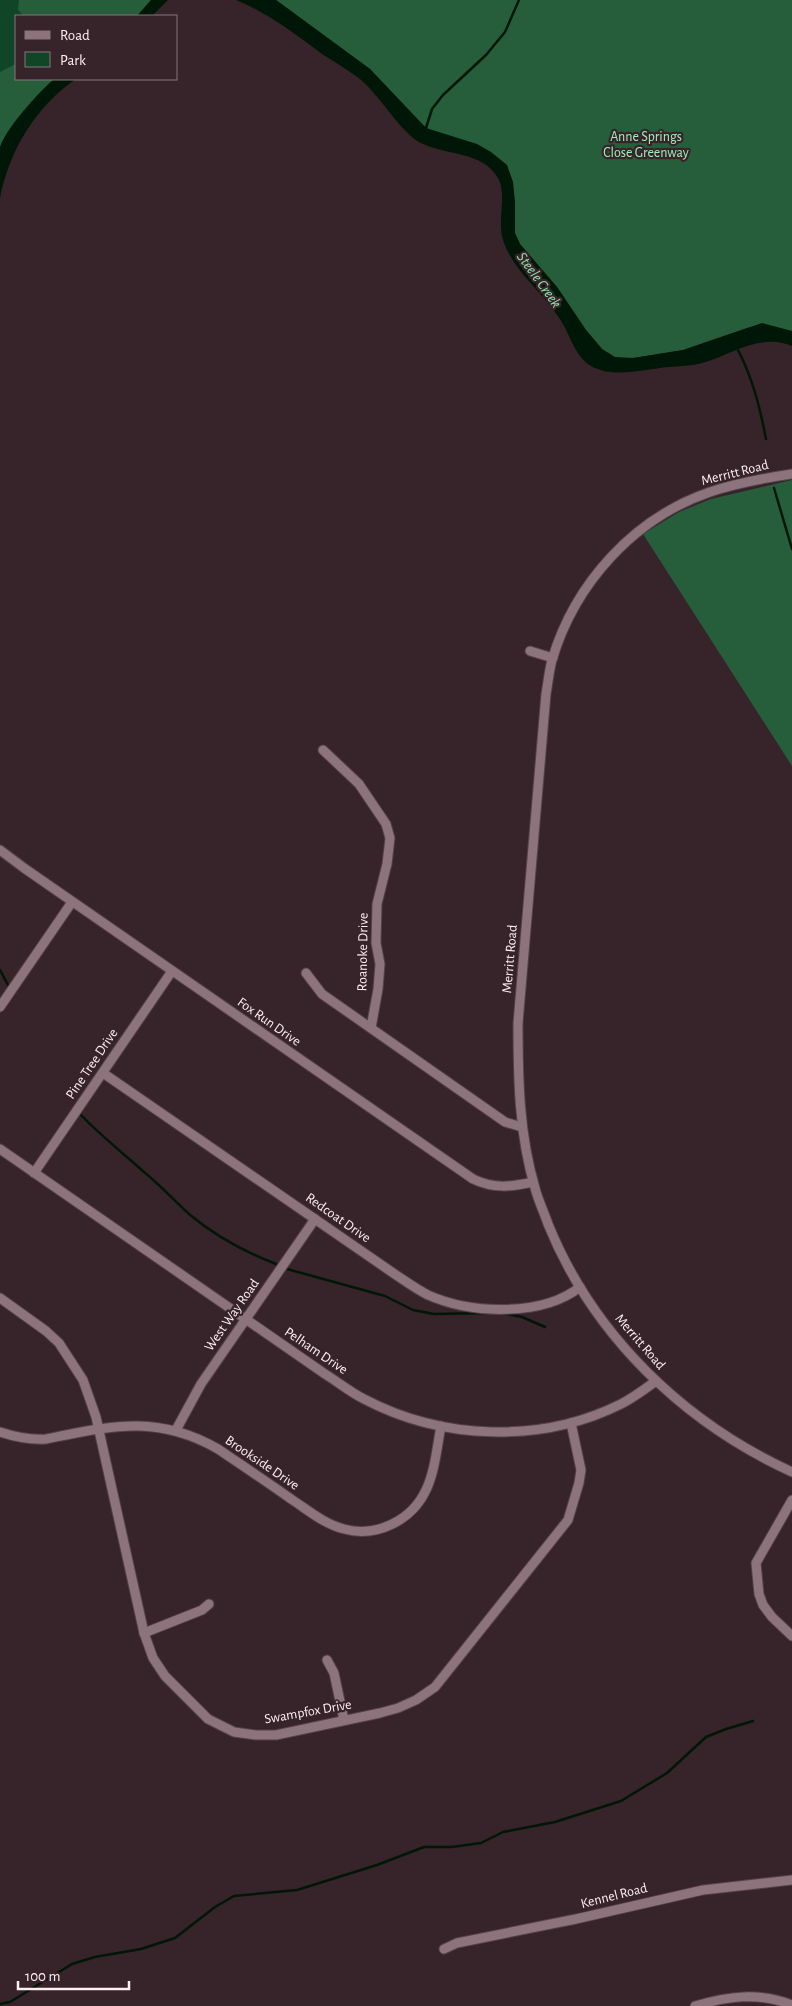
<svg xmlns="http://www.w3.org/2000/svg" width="792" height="2006" font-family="'Alegreya Sans',sans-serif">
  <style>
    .green { fill: #114527 }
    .forest { fill: #265e3b }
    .water { fill: #001707 }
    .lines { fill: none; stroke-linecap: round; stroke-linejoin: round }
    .stream { stroke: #001707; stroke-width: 2.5 }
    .street-casing { stroke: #544249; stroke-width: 11 }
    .street { stroke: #8c737c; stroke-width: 9 }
    .labels { text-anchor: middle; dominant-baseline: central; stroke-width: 4.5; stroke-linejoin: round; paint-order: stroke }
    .park-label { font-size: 14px; fill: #9ef1b7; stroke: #37232a }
    .street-label { font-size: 14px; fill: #feeff4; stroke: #37232a }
    .water-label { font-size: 15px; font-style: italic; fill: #8fe2a9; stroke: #37232a }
  </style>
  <rect width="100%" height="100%" fill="#37232a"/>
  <path class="green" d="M0,0H159L145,16H16V79H64L45,96L0,167Z"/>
  <g class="forest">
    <path d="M19,0H151L137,16H24L18,10Z"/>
    <path d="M276,0H792V331L750,327L683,350L633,358H615L602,349L586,330L557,287L520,244L515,233V202L507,165L426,128L370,69Z"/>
    <path d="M16,64V79H54C32,98 15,122 0,147V72Z"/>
    <path d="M792,480V766L643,534L679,512L711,499Z"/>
  </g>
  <g class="water">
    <path d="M151,0H168L152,16H137Z"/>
    <path d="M236,0H276L370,69L426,128L477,144L491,152L507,165L513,182L515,202V233L520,244L557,287L586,330L602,349L615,357L633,358L683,350L762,323L792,331V346C758,333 734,354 702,363C692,366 680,366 669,367C644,369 614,379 591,366C577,358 571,339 564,326C548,296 516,275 504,243C496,222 507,198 499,180C482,147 439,158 413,138C394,122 380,96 360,79C348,70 335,62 322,54C295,34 268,13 236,0Z"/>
    <path d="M54,79H76C36,106 9,151 0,198C0,186 0,157 0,147C6,128 39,92 54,79Z"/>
  </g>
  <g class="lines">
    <g class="stream">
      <path d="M426,128L432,109L443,95L486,55L505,32L519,0"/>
      <path d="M738,350C753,379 760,408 766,439"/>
      <path d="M774,488L792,549"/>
      <path d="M0,970L8,985"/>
      <path d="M81,1115C101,1136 123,1153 144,1172C160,1185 174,1200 189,1214C215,1236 245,1252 276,1264"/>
      <path d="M287,1269L385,1296L413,1310L434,1314L489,1313"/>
      <path d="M502,1313L522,1317L545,1327"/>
      <path d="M0,2004L10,2002L72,1964L95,1957L141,1949L175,1938L215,1907L234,1896L297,1890L377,1865L424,1847H452L481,1843L503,1832L555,1822L621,1801L667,1773L706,1737L726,1729L753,1721"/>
    </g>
    <defs>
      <g id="street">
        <path d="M792,474C765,478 736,483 710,492C634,518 575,583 552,660C549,671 548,683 546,694L518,1023C518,1079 519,1134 535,1188C538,1200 544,1212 548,1224C593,1335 683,1422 792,1472"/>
        <path d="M530,651L553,658"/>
        <path d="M323,750L359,784L386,824L390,838L387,864L377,904L376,943L380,964L378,989L371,1028"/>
        <path d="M0,850L24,868L473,1179C494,1189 511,1187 533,1182"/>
        <path d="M306,973L322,994L505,1122L522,1127"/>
        <path d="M0,1007L72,902"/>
        <path d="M103,1073L399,1277C408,1283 418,1290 428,1295C471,1314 542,1317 580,1287"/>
        <path d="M0,1149L325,1374C338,1382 350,1392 364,1399C442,1440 541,1444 621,1404C633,1398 645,1389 656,1381"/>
        <path d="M34,1173L172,971"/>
        <path d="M0,1298L46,1331L59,1343L83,1380L96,1417L144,1633L153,1658L165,1676L208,1719L234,1732L256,1735H276L380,1713L398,1708L416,1700L435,1687L568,1520L579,1483L581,1470L571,1423"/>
        <path d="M176,1430L201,1384L315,1219"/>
        <path d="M0,1432C15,1437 29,1440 46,1439C111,1426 157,1414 218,1449C243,1466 267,1482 291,1499C308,1510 324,1524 344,1529C377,1538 412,1520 426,1490C435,1471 437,1447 441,1426"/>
        <path d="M792,1500L756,1563L759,1594L763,1605L772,1617L792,1636"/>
        <path d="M144,1633L202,1610L209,1604"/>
        <path d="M327,1660L334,1673L344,1720"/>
        <path d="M444,1949L457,1943L576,1919L703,1890L792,1880"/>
        <path d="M695,2006C728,1996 759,1992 792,2005"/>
      </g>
    </defs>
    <use href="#street" class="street-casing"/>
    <use href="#street" class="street"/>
  </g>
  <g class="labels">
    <g class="park-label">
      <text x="646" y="137">Anne Springs<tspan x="646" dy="16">Close Greenway</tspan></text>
    </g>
    <g class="street-label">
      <text transform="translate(735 473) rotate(-14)">Merritt Road</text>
      <text transform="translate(363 952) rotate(-89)">Roanoke Drive</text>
      <text transform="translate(510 959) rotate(-85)">Merritt Road</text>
      <text transform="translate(269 1022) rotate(35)">Fox Run Drive</text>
      <text transform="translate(92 1064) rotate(-56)">Pine Tree Drive</text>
      <text transform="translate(338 1218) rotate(35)">Redcoat Drive</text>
      <text transform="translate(232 1315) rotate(-55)">West Way Road</text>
      <text transform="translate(640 1342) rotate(49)">Merritt Road</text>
      <text transform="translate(316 1351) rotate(34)">Pelham Drive</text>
      <text transform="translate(262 1463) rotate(34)">Brookside Drive</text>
      <text transform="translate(308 1712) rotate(-10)">Swampfox Drive</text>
      <text transform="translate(614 1896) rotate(-14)">Kennel Road</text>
    </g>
    <g class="water-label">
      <text transform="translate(539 280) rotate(54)">Steele Creek</text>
    </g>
  </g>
  <rect x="15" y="15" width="162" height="65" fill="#37232a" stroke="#87757b"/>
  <rect x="25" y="31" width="25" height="8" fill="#8c737c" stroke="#87757b"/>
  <text x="60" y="40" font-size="15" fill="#feeff4">Road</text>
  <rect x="25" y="52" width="25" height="15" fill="#114527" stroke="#87757b"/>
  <text x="60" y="65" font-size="15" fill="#feeff4">Park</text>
  <path d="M18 1981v8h111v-8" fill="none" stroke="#feeff4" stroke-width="2.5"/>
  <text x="25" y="1981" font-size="15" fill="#feeff4" stroke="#37232a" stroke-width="4" paint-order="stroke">100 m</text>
</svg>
